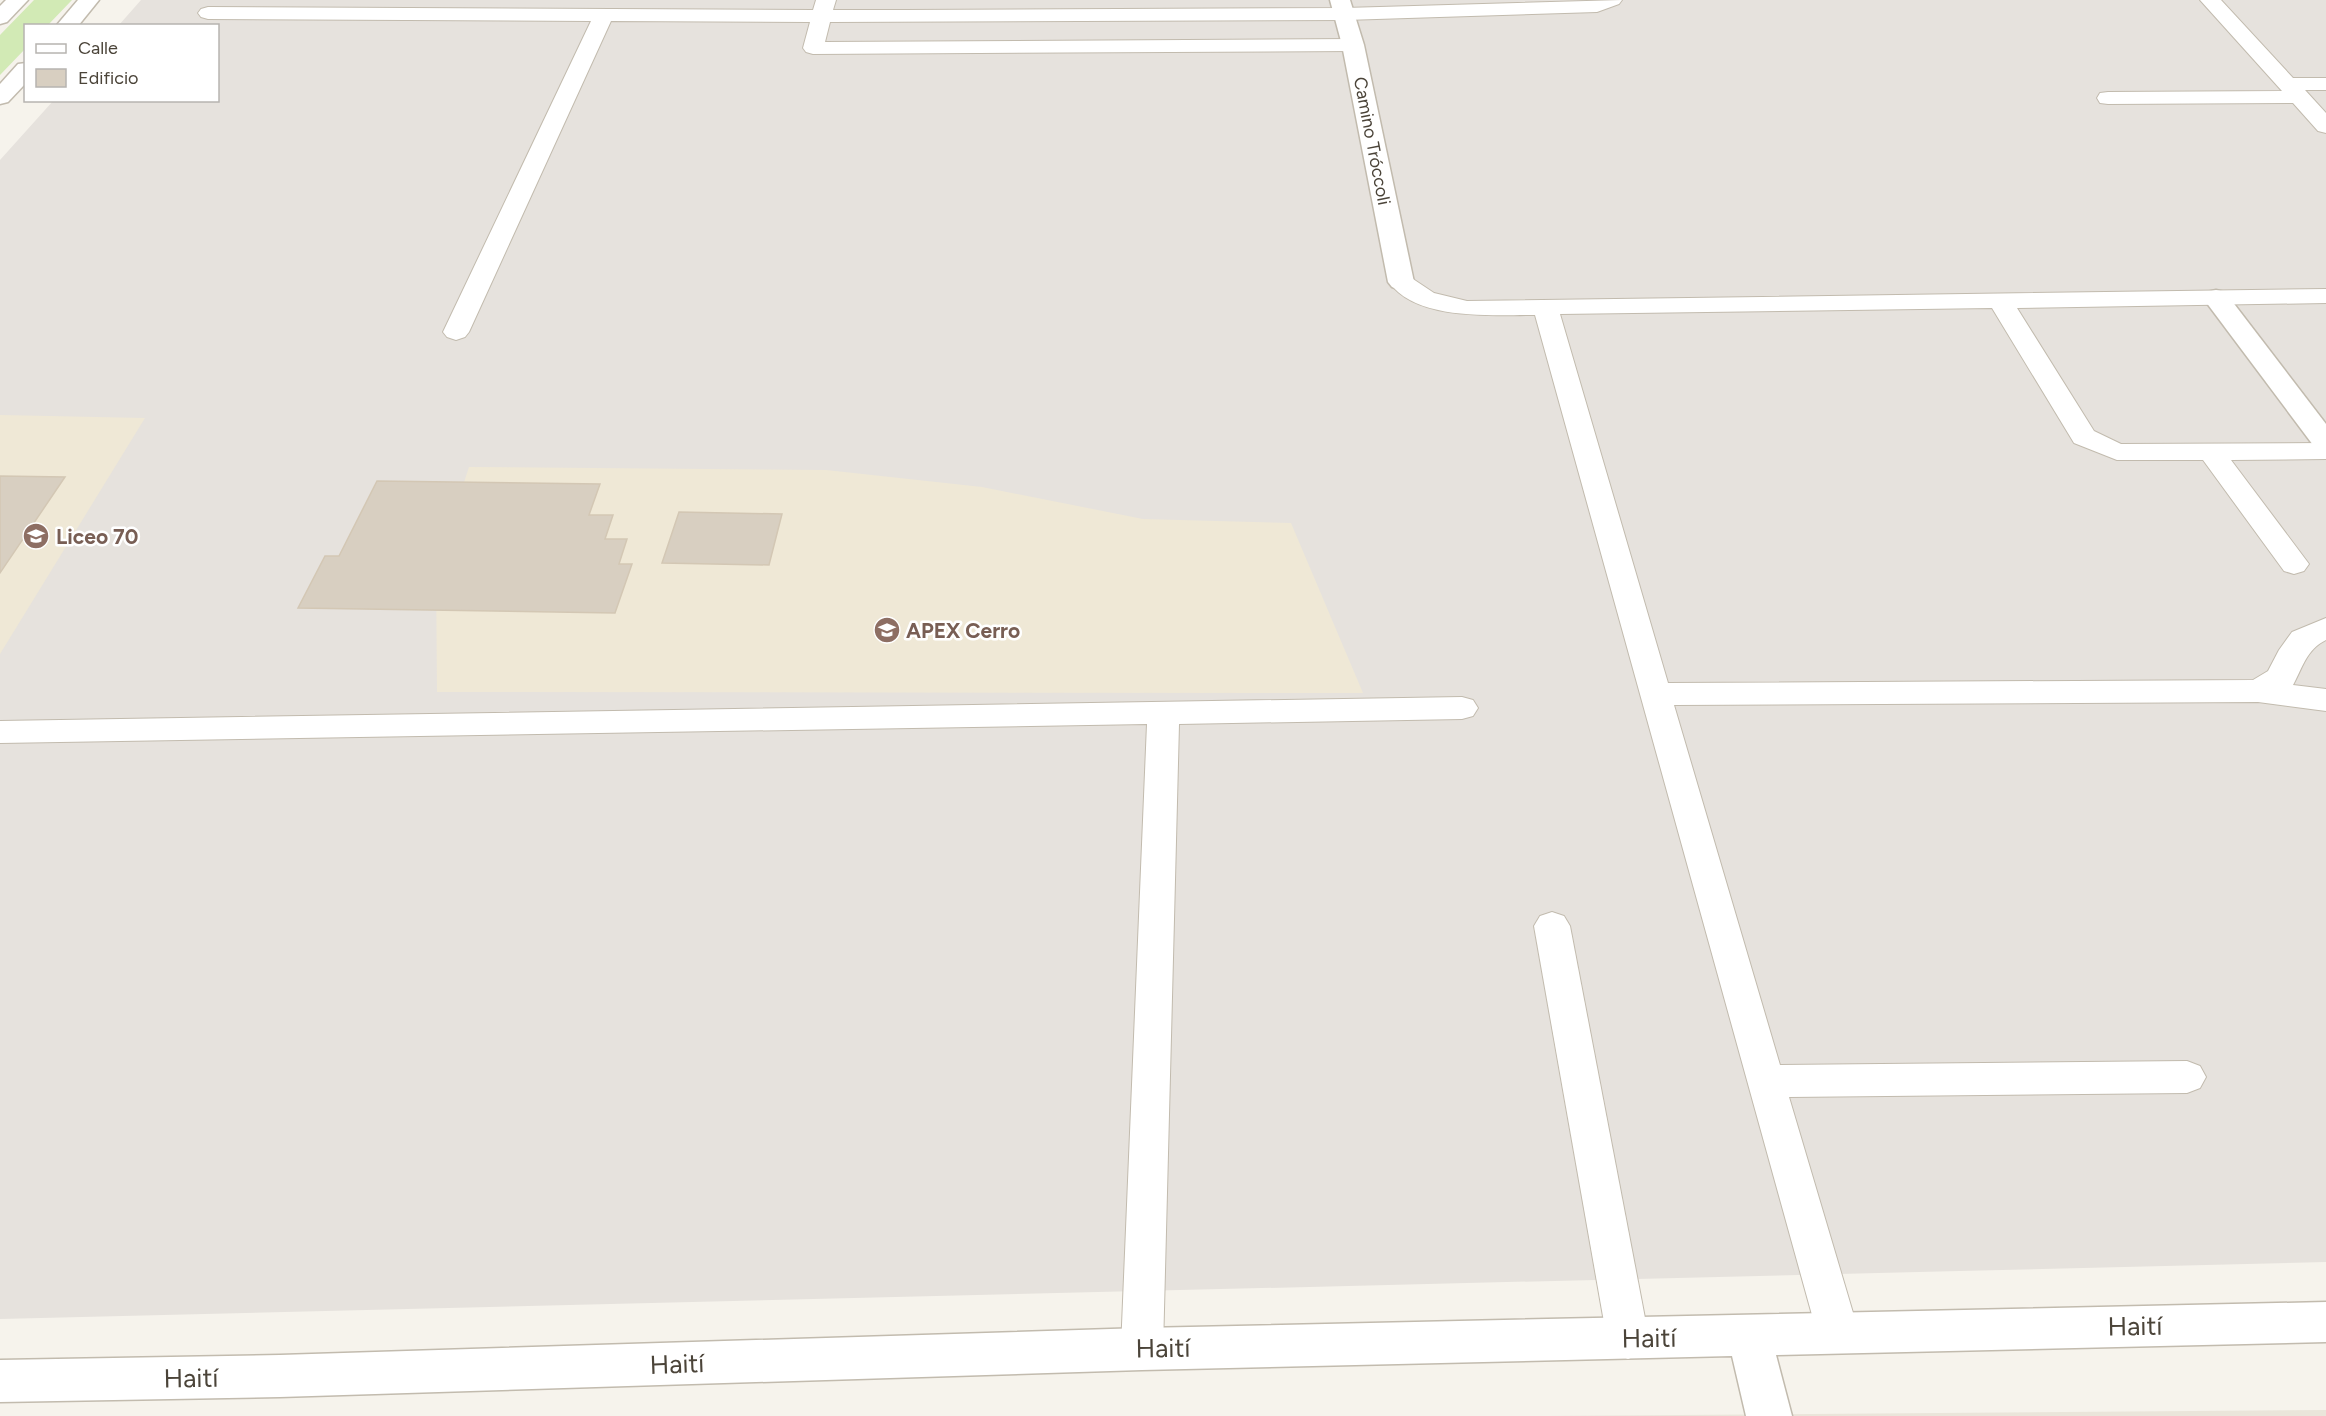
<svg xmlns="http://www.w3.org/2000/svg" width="2326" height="1416" font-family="Figtree,sans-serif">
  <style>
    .residential { fill: #eae5da }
    .industrial { fill: #e6e2dd }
    .education { fill: #efe8d6 }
    .green { fill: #d2eab5 }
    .building { fill: #d8cfc1; stroke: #d3c7b4; stroke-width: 1.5 }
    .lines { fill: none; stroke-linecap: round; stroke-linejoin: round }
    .service-casing { stroke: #c2bbae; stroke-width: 2 }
    .minor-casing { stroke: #c2bbae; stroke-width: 3 }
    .tertiary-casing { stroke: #c2bbae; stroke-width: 3 }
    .service { fill: #fff; fill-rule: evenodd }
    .minor { fill: #fff; fill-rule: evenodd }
    .tertiary { fill: #fff; fill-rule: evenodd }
    .labels { text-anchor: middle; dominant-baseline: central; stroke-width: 5; stroke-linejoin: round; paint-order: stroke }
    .far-street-label { font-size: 18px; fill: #4b4439; stroke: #fff }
    .education-label { font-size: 21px; font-weight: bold; fill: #785e54; stroke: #fff; text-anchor: start }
    .near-street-label { font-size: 26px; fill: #4b4439; stroke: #fff }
  </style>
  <rect width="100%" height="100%" fill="#f6f3ec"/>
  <path class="residential" d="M2326,1410V1416H1546Z"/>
  <path class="industrial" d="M141,0H2326V1262L0,1319V160L53,101L218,100V26L119,25Z"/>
  <g class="education">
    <path d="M0,415L145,418L0,654Z"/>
    <path d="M469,467L826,470L982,487L1143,519L1291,523L1363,693L437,692L436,568Z"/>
  </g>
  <path class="green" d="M34,0H72L48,25L26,26L25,49L0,75V35Z"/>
  <g class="building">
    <path d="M0,476L65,477L0,573Z"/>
    <path d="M377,481L600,484L589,515H613L605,539H627L619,564H632L615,613L298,608L325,556H339Z"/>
    <path d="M679,512L782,514L769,565L662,563Z"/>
  </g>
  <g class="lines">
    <defs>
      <g id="service">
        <path d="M816,0H836L833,10H904L1345,8L1622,0L1619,4L1597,12L1345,20L830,22L825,42L1353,39L1360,41L1363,45L1360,49L1353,51L813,54L806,52L803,48L810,22L611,21L469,332L465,337L456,340L447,337L443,332L591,21L208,19L201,17L198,13L201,9L208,7L813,10Z"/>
        <path d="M2200,0H2221L2293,78H2326V90H2305L2326,113V133L2318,131L2293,103L2108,104L2100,103L2097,98L2100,93L2108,92L2282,91Z"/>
        <path d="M1401,275L1410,277L1434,293L1467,301L2326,289V303L2017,308L2094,431L2121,444L2326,443V459L2231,460L2309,564L2304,571L2294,574L2284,571L2203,460H2117L2074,443L1992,308L1560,314L1668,683L2253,680L2268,671L2279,650L2292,632L2326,618V640C2306,650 2303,667 2293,685L2326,689V711L2258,702L1674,705L1780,1065L2187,1061L2200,1066L2206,1077L2200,1088L2187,1093L1789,1097L1859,1333L1853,1347L1838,1353L1823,1347L1817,1333L1535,315C1493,315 1416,321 1389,282L1392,277Z"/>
        <path d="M1462,697L1473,700L1478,708L1473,716L1462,719L1179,724L1163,1349L1157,1363L1142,1369L1127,1363L1121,1349L1147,724L0,743V721Z"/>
        <path d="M1552,912L1564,916L1570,926L1649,1339L1643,1353L1628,1359L1613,1353L1607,1339L1534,926L1540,916Z"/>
      </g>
      <g id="minor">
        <path d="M1330,0H1350L1364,45L1414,282L1410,287L1401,290L1392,287L1388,282L1342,45Z"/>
        <path d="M2216,290L2225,292L2326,424V452L2316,449L2203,298L2207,292Z"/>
        <path d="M2326,1302V1342L1776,1355L1792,1416H1746L1732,1356L1142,1370L280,1397L0,1402V1360L280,1355L1142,1328Z"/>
      </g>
      <g id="tertiary">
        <path d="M6,0H28L7,22L0,24V6Z"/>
        <path d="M78,0H99L78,26H56Z"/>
        <path d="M26,63V83L8,102L0,104V84L18,64Z"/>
      </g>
    </defs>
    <use href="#service" class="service-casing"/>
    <use href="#minor" class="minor-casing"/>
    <use href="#tertiary" class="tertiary-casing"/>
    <use href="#service" class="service"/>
    <use href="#minor" class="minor"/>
    <use href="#tertiary" class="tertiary"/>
  </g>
  <defs>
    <symbol id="school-disc" viewBox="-11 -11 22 22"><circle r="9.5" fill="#8d6e63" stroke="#fff"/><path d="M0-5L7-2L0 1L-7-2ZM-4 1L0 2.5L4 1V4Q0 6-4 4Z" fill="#fff"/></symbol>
    <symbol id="university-disc" viewBox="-11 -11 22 22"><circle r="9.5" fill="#8d6e63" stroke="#fff"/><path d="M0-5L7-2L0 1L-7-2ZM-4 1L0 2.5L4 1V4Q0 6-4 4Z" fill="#fff"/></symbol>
  </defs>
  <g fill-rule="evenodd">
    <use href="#school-disc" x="21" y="521" width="30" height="30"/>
    <use href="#university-disc" x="872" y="615" width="30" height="30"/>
  </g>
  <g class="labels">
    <g class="far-street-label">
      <text transform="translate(1372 141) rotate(79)">Camino Tróccoli</text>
    </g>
    <g class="education-label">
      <text x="56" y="536">Liceo 70</text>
      <text x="906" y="630">APEX Cerro</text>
    </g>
    <g class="near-street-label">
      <text transform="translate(2135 1326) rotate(-1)">Haití</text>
      <text transform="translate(1649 1338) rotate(-1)">Haití</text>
      <text transform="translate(1163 1348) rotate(-1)">Haití</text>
      <text transform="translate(677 1364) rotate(-2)">Haití</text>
      <text transform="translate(191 1378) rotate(-1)">Haití</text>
    </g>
  </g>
  <rect x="24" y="24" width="195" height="78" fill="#ffffff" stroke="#b7b4b0" stroke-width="1.5"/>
  <rect x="36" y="44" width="30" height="9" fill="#ffffff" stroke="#b7b4b0" stroke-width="1.5"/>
  <text x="78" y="54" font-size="18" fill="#4b4439">Calle</text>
  <rect x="36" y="69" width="30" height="18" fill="#d8cfc1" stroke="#b7b4b0" stroke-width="1.5"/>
  <text x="78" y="84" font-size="18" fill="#4b4439">Edificio</text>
</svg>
